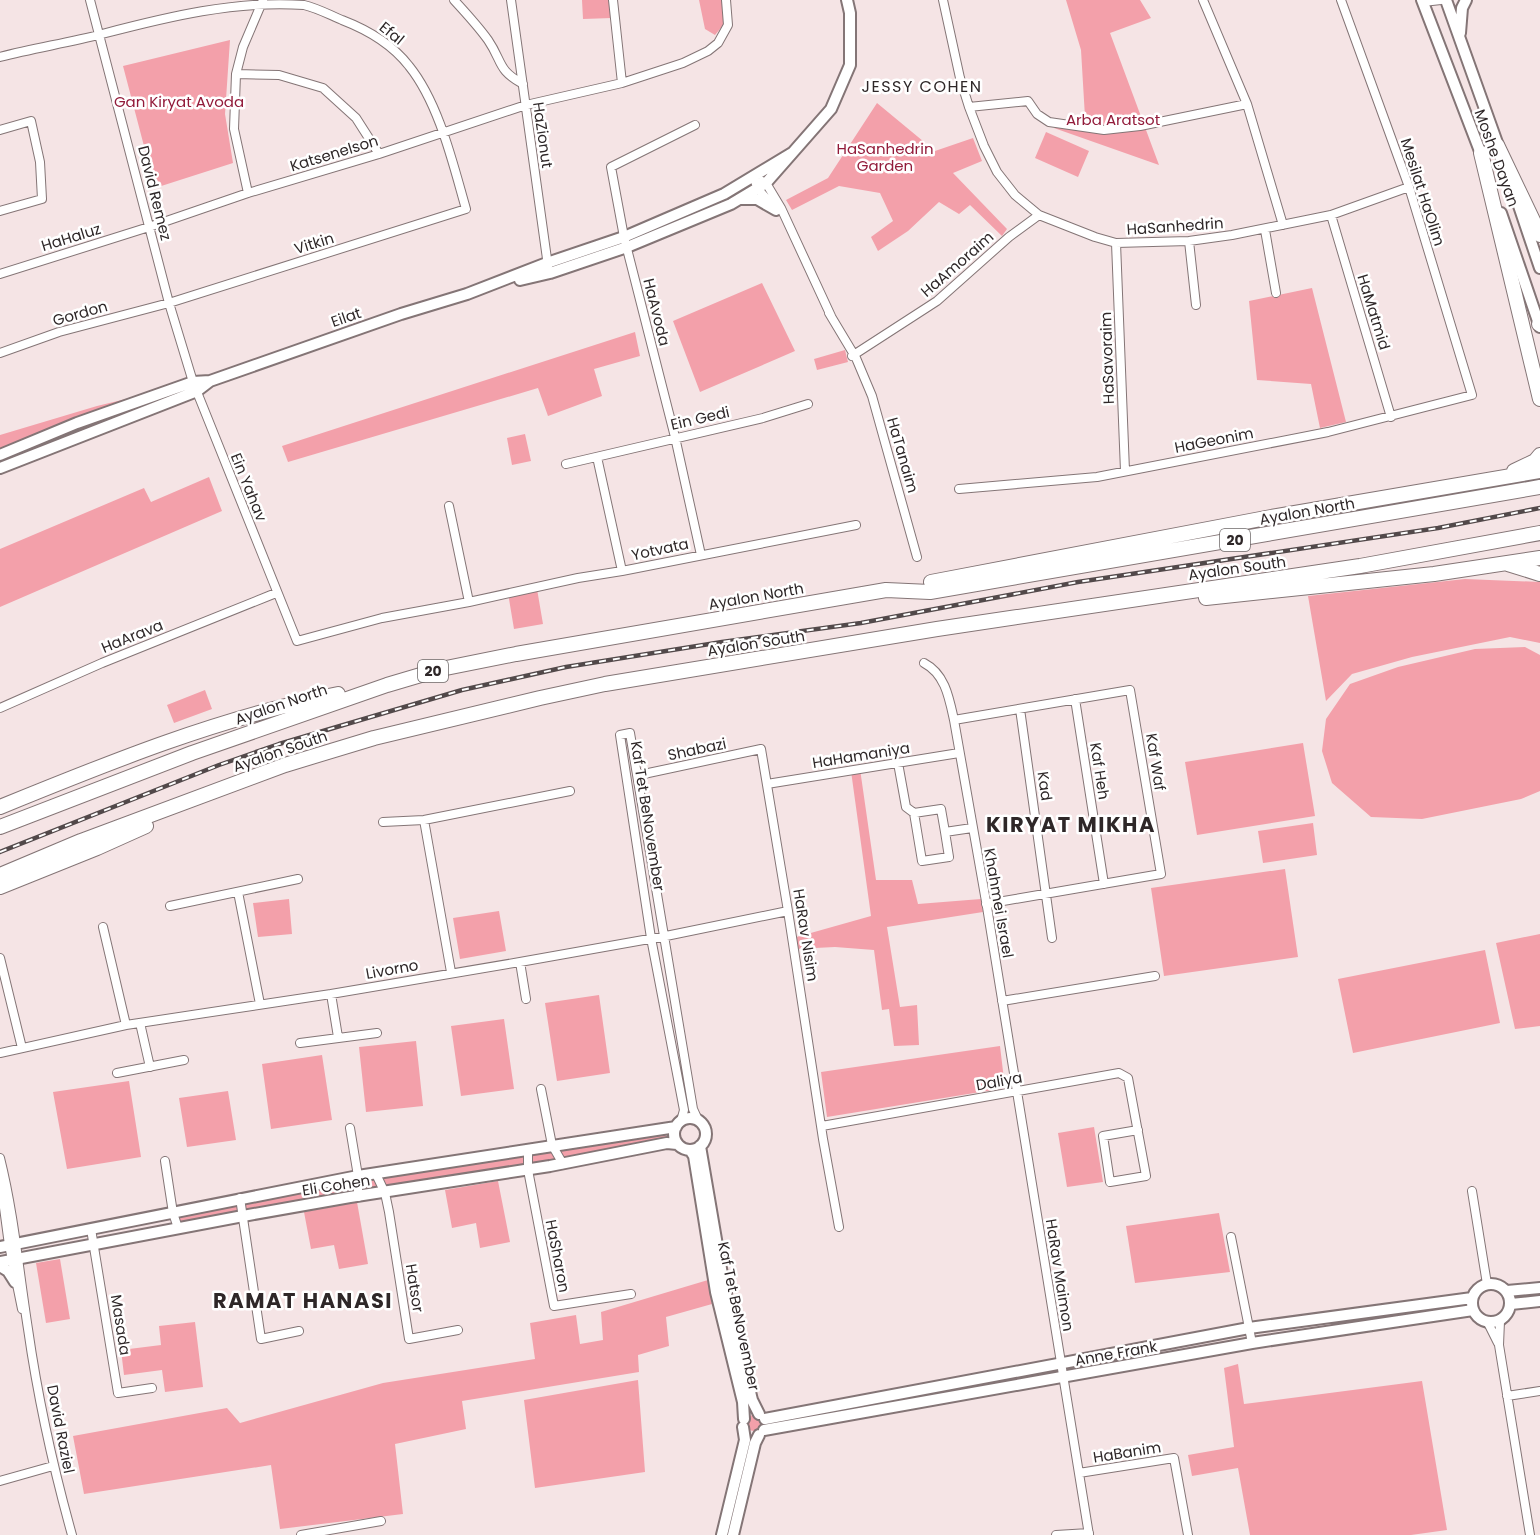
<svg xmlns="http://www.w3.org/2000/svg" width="1540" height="1535" font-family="Poppins,sans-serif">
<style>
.green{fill:#f3a0aa}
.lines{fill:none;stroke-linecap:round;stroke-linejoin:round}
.street-casing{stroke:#847576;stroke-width:10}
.secondary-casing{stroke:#847576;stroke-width:14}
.highway-casing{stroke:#847576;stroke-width:16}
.street{stroke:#fff;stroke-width:8}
.secondary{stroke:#fff;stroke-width:10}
.highway{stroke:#fff;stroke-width:14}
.rail-casing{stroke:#52494a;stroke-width:4.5}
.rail{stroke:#fff;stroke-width:2;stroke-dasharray:7;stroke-linecap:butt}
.labels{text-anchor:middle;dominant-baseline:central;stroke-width:5;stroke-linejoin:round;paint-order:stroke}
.shield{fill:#fff;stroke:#6d6868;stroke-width:1.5}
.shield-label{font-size:14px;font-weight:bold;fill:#2e2728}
.street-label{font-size:15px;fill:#2e2728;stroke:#fff}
.park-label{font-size:15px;fill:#921b3a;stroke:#fff}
.neighbourhood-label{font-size:16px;letter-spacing:1.5px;fill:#2e2728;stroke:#fff}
.district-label{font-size:21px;font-weight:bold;letter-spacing:1.5px;fill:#2e2728;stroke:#fff}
</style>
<rect width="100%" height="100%" fill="#f5e4e5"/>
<path class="green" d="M582,0H610L612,18L583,19Z
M699,0H722L725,23L715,35L705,29Z
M1066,0H1140L1151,18L1110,33L1159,165L1054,128L1085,117L1081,50Z
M230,40L225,114L233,163L155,188L123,66Z
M877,103L935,151L973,138L982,161L953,173L1007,229L1002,236L970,205L959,214L939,202L908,231L878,251L871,237L893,221L880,193L839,186L792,210L786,200L828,178Z
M1046,132L1089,151L1078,177L1035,158Z
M762,283L795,351L700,392L673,321Z
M1312,288L1346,422L1320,428L1311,384L1257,380L1249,301Z
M635,332L640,356L594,369L602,396L548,416L538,388L288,462L282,446Z
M845,350L848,362L817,370L814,359Z
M126,399L128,404L0,455V435L97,406Z
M525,434L531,461L512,465L507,438Z
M209,477L222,511L0,607V549L144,488L151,502Z
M1465,579L1540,582V643L1510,637L1412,657L1352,674L1326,701L1308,596Z
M537,589L543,624L514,629L508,593Z
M1525,647L1540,655V791L1521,799L1422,819L1371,817L1332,783L1322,751L1326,719L1350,684L1398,667L1475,649Z
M205,690L212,709L174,723L167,705Z
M1303,743L1315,816L1197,835L1185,762Z
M860,769L876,880H912L918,904L981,899L983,912L887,927L900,1007L917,1005L919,1045L894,1046L889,1009L882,1010L874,950L835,947L795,949L793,938L871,916L851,771Z
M1313,823L1317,855L1263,863L1258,831Z
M1285,869L1298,957L1164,976L1151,888Z
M289,899L292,934L258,937L253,903Z
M499,911L506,951L460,959L453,918Z
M1540,934V1026L1515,1029L1496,943Z
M1485,950L1500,1023L1353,1053L1338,979Z
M599,995L610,1073L557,1081L545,1003Z
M504,1019L514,1089L461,1096L451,1026Z
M416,1041L423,1106L366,1112L359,1047Z
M1000,1046L1005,1088L827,1117L821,1072Z
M322,1055L332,1120L271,1129L262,1064Z
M129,1081L141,1157L67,1169L53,1092Z
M228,1091L236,1140L187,1147L179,1098Z
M1094,1127L1103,1182L1067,1187L1058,1133Z
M665,1129L667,1143L178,1228L173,1213L240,1198Z
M498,1181L510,1242L480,1248L476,1223L452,1228L445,1190Z
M357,1202L368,1264L339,1269L334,1245L311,1249L304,1212Z
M1219,1213L1230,1272L1135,1283L1126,1226Z
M60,1259L70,1319L46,1323L36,1263Z
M708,1280L712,1304L666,1317L669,1346L638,1355L639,1372L462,1401L466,1429L395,1444L403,1514L280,1529L271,1465L84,1494L73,1436L227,1408L240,1423L383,1383L535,1359L530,1323L576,1315L580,1344L603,1340L601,1312Z
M195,1322L203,1387L165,1392L162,1370L124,1375L121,1350L161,1345L159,1326Z
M1238,1364L1244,1404L1422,1381L1447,1530L1411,1535H1250L1238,1468L1192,1476L1188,1455L1234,1447L1224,1368Z
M638,1380L645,1472L535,1488L524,1400Z
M746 1423a8 8 0 1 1 16 0a8 8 0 1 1-16 0Z"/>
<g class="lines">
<defs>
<path id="street" d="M90,0L169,303L193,382L297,641L382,618L469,602L578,578L622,571L856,525
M454,0C466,13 478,26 488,40C503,62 497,70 523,84
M511,0L548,266
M613,0L622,83
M943,0L960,78L969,107L984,146L997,172L1015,195L1039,215L1095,237L1116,243L1189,241L1232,235L1331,215L1409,187
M1203,0L1247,104L1283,225
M1423,2L1441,0
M0,57C34,48 68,43 102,34C167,17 236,0 304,5C317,8 330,15 342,20C368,30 392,44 409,66C439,103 453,164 466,209L169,303L59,332L0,353
M236,74L279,75L323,88L356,118L379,154
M969,107L1028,101L1037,114L1049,122L1104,130L1140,126L1247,104
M695,125L611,167L624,237L675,437L701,555
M0,130L31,121L40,162L42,199L0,211
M753,176L758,189L772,205
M762,181L766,183L781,208L831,316
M248,193L234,129L236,74L243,47L263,0
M1331,215L1391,417
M1265,230L1276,293
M1189,241L1196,305
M1116,243L1125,471
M0,274L149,227L248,193L379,154L526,105L622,83L683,63L708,51L718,43L728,25L726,0
M829,313L856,358L872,396L917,557
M852,356L937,301L1009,237L1039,215
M597,457L622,571
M566,464L763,418L808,404
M959,489L1097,477L1328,432L1472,395L1409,187L1341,0
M449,506L469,602
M924,663C945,674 949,697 954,720L987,907L1089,1535
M1075,699L1104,884
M0,708L102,663L276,593
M1020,709L1052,938
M954,720L1130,690L1161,874L986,904
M898,763L906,807L914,813L922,861L949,857L945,832L972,828
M639,775L761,749L788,911L823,1139L839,1227
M767,784L959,753
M914,813L941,809L945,832
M424,820L451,972
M383,822L424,820L570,791
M238,892L260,1004
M170,906L298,879
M103,927L126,1025
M0,958L22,1048
M520,962L526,999
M331,994L338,1037
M1002,1001L1155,976
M140,1023L150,1067
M300,1043L377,1033
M0,1053L126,1025L331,994L520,962L666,936L788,911
M117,1073L184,1060
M541,1089L552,1145L563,1164
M681,1121L684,1110L651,938L620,735L630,733L693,1109L698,1120
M822,1126L1119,1073L1128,1078L1146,1176L1110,1182L1103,1136L1138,1130
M350,1128L358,1176V1197
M528,1150V1170L554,1306L631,1294
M0,1158C14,1214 19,1272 28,1329C38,1399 53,1467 72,1535
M165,1161L173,1213L178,1228
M376,1174L385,1193L389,1212L409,1339L458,1330
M0,1178L9,1245L22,1309
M1472,1191L1487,1284
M240,1198L261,1339L299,1331
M91,1229L118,1393L152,1388
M1231,1237L1252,1343
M1500,1321L1499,1345L1530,1535
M1488,1323L1498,1343
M1507,1396L1540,1391
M1079,1473L1174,1458L1188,1535
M0,1481L53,1466
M301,1535L381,1521
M1056,1535L1089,1533"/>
<path id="secondary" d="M1422,0L1483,159
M1446,0L1500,151
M1460,33L1462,8L1466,0
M1515,194L1540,268
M741,199H757L776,210
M1501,213L1540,327
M520,280L550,273L627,247L731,204L766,183L831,109L850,65V13L847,0
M0,455L77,423L193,382L210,381L401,314L467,294L547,263L624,237L724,194L792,153
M0,468L197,391L210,381
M674 1134a16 16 0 1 1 32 0a16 16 0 1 1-32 0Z
M700,1146L724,1286L752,1400L759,1414
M690,1150L694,1156L716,1292L743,1402L744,1419
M0,1247L358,1176L676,1127
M0,1262L243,1216L350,1197L550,1166L667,1143L677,1144
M0,1266L8,1271L15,1282
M1472 1303a19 19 0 1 1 38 0a19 19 0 1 1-38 0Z
M1507,1291L1540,1288
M1511,1304L1540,1301
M765,1419L1249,1328L1472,1298
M764,1430L1252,1343L1473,1310
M722,1535L745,1440L743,1427
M733,1535L755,1443L759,1435"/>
<path id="highway" d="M1497,145L1540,235
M1481,153L1540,399
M1539,324L1540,323
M1514,471L1535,461L1540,455
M1508,564L1540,574
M931,582L1271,517L1540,471
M1206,598L1434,574L1540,558
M0,807C110,762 221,717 338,694
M0,827L192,753L387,685L441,669L516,654L886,590L930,592L1540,487
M0,875L81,841L285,765L374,738L540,698L605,684L937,629L1360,566L1540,533
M0,887L97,848L146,826"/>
</defs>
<use href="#street" class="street-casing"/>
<use href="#secondary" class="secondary-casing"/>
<use href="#highway" class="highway-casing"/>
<use href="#street" class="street"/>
<use href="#secondary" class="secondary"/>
<use href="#highway" class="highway"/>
<defs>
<path id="rail" d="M0,852L219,765L279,744L462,690L566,667L722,642L861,623L1078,582L1438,528L1540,508"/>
</defs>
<use href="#rail" class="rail-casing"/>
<use href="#rail" class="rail"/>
</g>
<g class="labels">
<g class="shield">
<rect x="1220" y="529" width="30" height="22" rx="4.5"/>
<rect x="418" y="660" width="30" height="22" rx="4.5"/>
</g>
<g class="shield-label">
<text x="1235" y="540">20</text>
<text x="433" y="671">20</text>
</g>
<g class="street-label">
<text transform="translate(392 33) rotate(39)">Efal</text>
<text transform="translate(543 135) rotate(82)">HaZionut</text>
<text transform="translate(334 153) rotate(-17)">Katsenelson</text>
<text transform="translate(1497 158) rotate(70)">Moshe Dayan</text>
<text transform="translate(1423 192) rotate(72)">Mesilat HaOlim</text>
<text transform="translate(155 193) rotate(76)">David Remez</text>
<text transform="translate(1175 226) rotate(-4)">HaSanhedrin</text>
<text transform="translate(71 237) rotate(-17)">HaHaluz</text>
<text transform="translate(314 243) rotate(-17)">Vitkin</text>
<text transform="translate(957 264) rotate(-41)">HaAmoraim</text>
<text transform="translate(657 312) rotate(76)">HaAvoda</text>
<text transform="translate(1374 312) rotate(73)">HaMatmid</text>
<text transform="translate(80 313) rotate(-16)">Gordon</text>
<text transform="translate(346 317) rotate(-19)">Eilat</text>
<text transform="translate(1107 358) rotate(-92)">HaSavoraim</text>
<text transform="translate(700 418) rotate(-13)">Ein Gedi</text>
<text transform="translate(1214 440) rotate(-11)">HaGeonim</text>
<text transform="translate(903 455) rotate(74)">HaTanaim</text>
<text transform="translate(249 487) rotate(68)">Ein Yahav</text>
<text transform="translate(1307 511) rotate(-10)">Ayalon North</text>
<text transform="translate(660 549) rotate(-12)">Yotvata</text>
<text transform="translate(1237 568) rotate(-8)">Ayalon South</text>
<text transform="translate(756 596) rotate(-10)">Ayalon North</text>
<text transform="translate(132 636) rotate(-22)">HaArava</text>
<text transform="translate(756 643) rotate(-9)">Ayalon South</text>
<text transform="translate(281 704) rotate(-19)">Ayalon North</text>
<text transform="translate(697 749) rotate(-12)">Shabazi</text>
<text transform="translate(280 751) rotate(-19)">Ayalon South</text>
<text transform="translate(861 755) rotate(-9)">HaHamaniya</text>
<text transform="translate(1156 762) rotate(81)">Kaf Waf</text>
<text transform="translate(1100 771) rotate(81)">Kaf Heh</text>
<text transform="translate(1045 786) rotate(82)">Kad</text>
<text transform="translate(648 816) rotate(81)">Kaf Tet BeNovember</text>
<text transform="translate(999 903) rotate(80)">Khahmei Israel</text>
<text transform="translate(806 935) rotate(81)">HaRav Nisim</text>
<text transform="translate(392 969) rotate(-10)">Livorno</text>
<text transform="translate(999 1081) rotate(-10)">Daliya</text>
<text transform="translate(336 1185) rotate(-9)">Eli Cohen</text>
<text transform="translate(558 1256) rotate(79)">HaSharon</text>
<text transform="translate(1060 1275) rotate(81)">HaRav Maimon</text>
<text transform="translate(415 1288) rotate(81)">Hatsor</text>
<text transform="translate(739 1316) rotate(78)">Kaf Tet BeNovember</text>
<text transform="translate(121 1325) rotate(81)">Masada</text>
<text transform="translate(1116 1353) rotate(-10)">Anne Frank</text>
<text transform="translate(61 1429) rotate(79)">David Raziel</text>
<text transform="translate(1127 1452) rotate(-9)">HaBanim</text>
</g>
<g class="park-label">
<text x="179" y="101">Gan Kiryat Avoda</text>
<text x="1113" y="119">Arba Aratsot</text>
<text x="885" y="148">HaSanhedrin<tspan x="885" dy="17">Garden</tspan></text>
</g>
<g class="neighbourhood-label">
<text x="922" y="86">JESSY COHEN</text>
</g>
<g class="district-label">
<text x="1071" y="824">KIRYAT MIKHA</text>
<text x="303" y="1300">RAMAT HANASI</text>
</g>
</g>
</svg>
